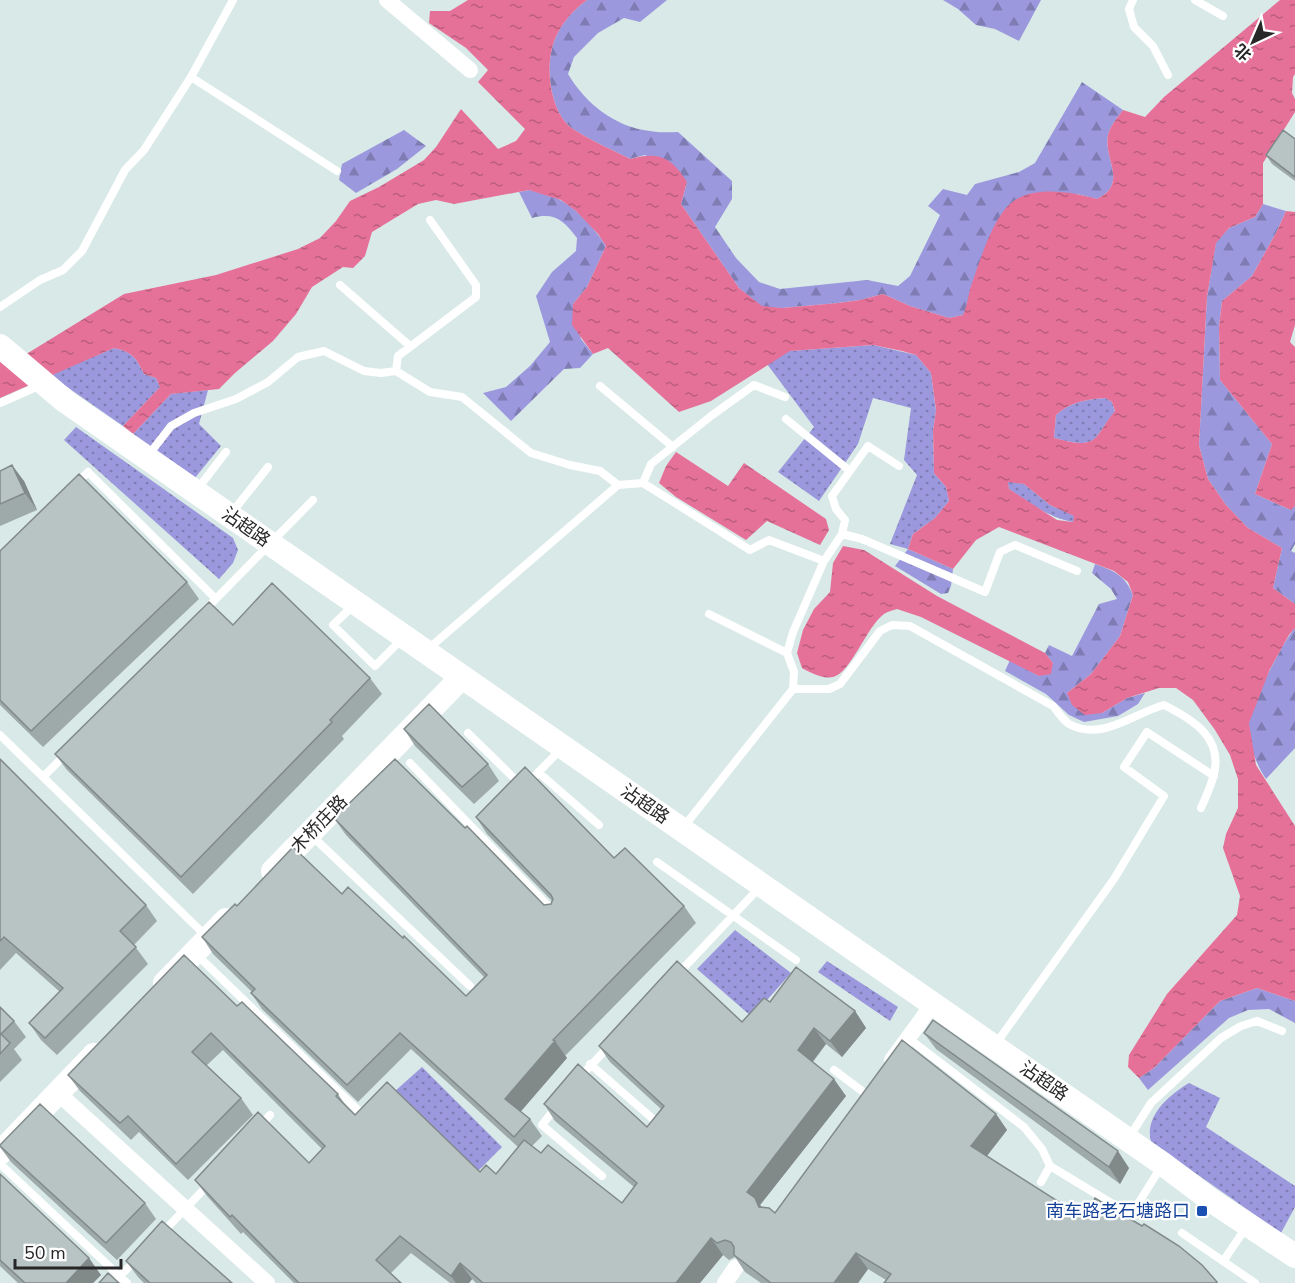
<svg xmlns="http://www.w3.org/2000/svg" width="1295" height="1283" font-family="'Nunito Sans','Noto Sans SC',sans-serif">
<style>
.grass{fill:url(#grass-dots)}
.forest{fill:url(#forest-firs)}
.water{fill:url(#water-ripples);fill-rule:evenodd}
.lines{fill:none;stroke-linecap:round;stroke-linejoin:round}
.lane{stroke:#fff;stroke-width:8}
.street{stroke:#fff;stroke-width:16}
.secondary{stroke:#fff;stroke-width:24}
.wall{fill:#9ea9a9}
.shaded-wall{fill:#818989}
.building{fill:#b8c4c4;stroke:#818989;stroke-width:1.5}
.transit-dot{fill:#1a4fb4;stroke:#fff;stroke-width:2}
.labels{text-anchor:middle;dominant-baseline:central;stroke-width:4.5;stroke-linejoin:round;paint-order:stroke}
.street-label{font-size:18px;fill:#272727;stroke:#fff}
.transit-label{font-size:18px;fill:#164399;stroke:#fff;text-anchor:end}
</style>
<defs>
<pattern id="grass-dots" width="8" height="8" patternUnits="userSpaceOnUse" patternTransform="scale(1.5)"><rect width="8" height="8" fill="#9b98dd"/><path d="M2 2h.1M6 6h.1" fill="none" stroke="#7e7cb3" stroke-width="1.8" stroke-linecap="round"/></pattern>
<pattern id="forest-firs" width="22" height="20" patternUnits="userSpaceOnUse" patternTransform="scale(1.5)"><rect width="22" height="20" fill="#9b98dd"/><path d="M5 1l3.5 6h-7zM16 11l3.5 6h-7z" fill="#7e7cb3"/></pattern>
<pattern id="water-ripples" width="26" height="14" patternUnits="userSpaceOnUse" patternTransform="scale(1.5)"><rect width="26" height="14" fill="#e57199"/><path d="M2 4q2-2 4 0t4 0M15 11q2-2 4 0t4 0" fill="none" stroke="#ba5d7d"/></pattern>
</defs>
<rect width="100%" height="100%" fill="#d9e9e8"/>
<path class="grass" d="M873,345L916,355L931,373L936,411L933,431L934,473L946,487L949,501L935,518L913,534L908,549L890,544L917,475L904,460L911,408L873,398L858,444L819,501L778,472L814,427L767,364L789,351Z
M114,348C132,352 136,357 144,374L156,378L160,387L123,426L50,375Z
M208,390L199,424L221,446L194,479L133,434L171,394Z
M1106,398L1112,402L1115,412C1108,419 1104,427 1098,435C1089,449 1067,441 1054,438L1056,415C1070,402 1087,399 1106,398Z
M76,427L233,538L238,550L233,563L219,579L64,440Z
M1007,481L1024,484L1050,505L1075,516L1073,522C1049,518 1029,502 1009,489Z
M735,930L791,973L752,1017L697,969Z
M827,961L898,1007L890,1021L818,972Z
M422,1067L502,1147L476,1173L394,1092Z
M1189,1083L1220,1098L1206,1127L1295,1186V1207L1281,1233L1151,1142C1144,1116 1169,1095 1189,1083Z"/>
<path class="forest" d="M587,0H667L640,22L624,18L598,33L574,57L568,74C586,104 615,127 650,131C659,133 669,132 678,132L732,181V199L715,227L736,258L759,282L780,289L867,280L898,286L910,276L940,215L928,206L943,189L967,195L975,184L1019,172L1035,163L1082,82L1123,110C1118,117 1110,126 1108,135C1103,159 1129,183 1097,199L1077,194L971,286L969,303L963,315L949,318L910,306L883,294L860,300L838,303L782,308L762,307L739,288L681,204L687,182L645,155L630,159C617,152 574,133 566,123C549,103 545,63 555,39C561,24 574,9 587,0Z
M943,0H1041L1019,41L995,29L976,25L958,9Z
M404,130L426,146L397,169L356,193L339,180L342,164Z
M529,190C540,193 552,195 562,201C579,211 595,229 606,246L587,287L573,304L581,339L593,354L580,368L564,369L511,421L483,393L506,387L530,366L550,342L536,296L552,272L576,251L577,238C563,220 555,212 532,218L519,192Z
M1263,204L1286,211L1277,231L1252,276L1222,301L1219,327L1220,380L1272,444L1255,494L1291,510L1295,506V544L1291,551L1295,553V604L1273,588L1282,548L1248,528L1226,505L1208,479L1199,445L1207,297L1216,242L1229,228L1255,217Z
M908,549L953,569L951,586L948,593L941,594L895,566Z
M1095,564C1114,571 1125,575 1133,595L1120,636L1091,674L1067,693L1102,713L1127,698L1145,693L1138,704L1118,716L1084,722L1069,715L1046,694L1005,671L1010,660L1039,676L1053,663L1045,653L1049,645L1072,656L1099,604L1117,599L1111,589L1092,573Z
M1295,628V748L1266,779C1255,763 1250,745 1249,726C1248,710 1283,641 1295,628Z
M1257,988L1295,1001V1023L1269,1009L1248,1010L1229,1018L1148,1090L1139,1078L1154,1068L1220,1001Z"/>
<path class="water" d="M468,0H587C574,9 561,24 555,39C545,63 549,103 566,123C574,133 617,152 630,159C658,151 672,157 687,182L681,204L739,288L762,306L782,308L838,303L860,300L883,294L910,306L949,318L963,315C968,304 968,294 972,283C980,261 992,219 1011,203C1033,185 1072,192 1097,199C1129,183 1103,159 1108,135C1110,126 1118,117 1123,110L1145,117L1164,97L1280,0H1295V74L1293,77L1292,93L1295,99V112L1263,163V204L1255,217L1229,228L1216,243L1207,297L1199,445L1208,479L1226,505L1248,528L1282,548L1273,588L1295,604V628L1289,635L1270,669L1249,723L1256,765L1295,826V1001L1257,988L1220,1001L1154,1068L1139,1078L1128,1067L1129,1055L1167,994L1237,915L1240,896L1223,848L1226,834L1238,808V779L1230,755L1215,730L1193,700L1176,688H1159L1127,698L1102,713L1085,715L1072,705L1067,693L1091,674L1120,636L1133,595L1128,582L1114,571L999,527L976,540L953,569L908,549L913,534L935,518L949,501L946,487L934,473L933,431L936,410L931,373L916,355L902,351L873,345L790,351L711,401L679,412L608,348L593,354L572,325L573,304L587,287L606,246L598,234L576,211L561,200L529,190L454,204L436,200L418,204L372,232L365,256L353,268L343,267L312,287L296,314L273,341L235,373L219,389L171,394L133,434L123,426L160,387L156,378L144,374C136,357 132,352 114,348L0,398V359L28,353L124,294L216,275L298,249L320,238L336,221L350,201L379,187L424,160L436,147L461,109L498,149L516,141L525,129L478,82L488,70L466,48L429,23L430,11H450ZM1106,398L1112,402L1115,411C1108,419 1104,427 1098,435C1088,449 1068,441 1054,438L1056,415C1070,402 1087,399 1106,398ZM1008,482L1024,484L1050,505L1074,516L1073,522L1057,520L1009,489Z
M1286,211L1295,212V325L1290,342L1295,347V506L1291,510L1255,494L1272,444L1220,380L1219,327L1222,301L1252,276L1277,231Z
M676,452L728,486L744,463L826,519L829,530L820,545L767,521L746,540L676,497L659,483L666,466Z
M843,546L864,550L937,596L1045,653L1053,663L1051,674L1039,676L921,617L897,609C893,610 887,612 884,614C867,626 851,673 833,677C822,679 811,673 802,668L797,653L803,630L814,609L830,592L833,563Z"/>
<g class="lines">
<path class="lane" d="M1133,0L1129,9L1134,27L1153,46L1168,75
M1195,0L1223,16
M191,77L337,171
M340,285L410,346
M0,307L40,280L63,270L82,251L125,170L144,150L191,77L233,0
M396,371L398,356L476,297V285L430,220
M600,386L673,447
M0,403L41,385
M786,419L850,471
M147,457L171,426L194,413L236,399L268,382L298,357L324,351L364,371L381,373L396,371L430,392L462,397L531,453L570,465L600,471L618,485L643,483L750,550L769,540L824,561
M643,483L651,464L711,416L754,385L785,397
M76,484L88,472L216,599
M196,491L226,452
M230,515L268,467
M842,534L845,520L836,509L832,496L868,446L899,466
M355,604L333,625L375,666L402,639
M204,611L313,500
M709,614L787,653
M428,649L618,485
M793,689H829L840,684L880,631L892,625L910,626L1053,706C1058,712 1063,720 1069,724C1102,742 1134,713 1164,705C1194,720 1225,739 1213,778C1210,788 1205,799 1201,808
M468,733L521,785
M0,735L208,938
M410,763L553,911
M538,772L599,825
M43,777L66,754
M527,784L562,748
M682,829L793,689L794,672L787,653L793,632L824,561L842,534L862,539L985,592L1000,552L1015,545L1077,571
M312,836L470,986
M657,862L796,960
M197,955L365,1117
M676,976L760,887
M908,1038L1024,1127L1042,1149L1050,1166L1041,1182
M995,1045L1114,879L1164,796L1124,767L1147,732L1214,776
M590,1064L661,1126
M834,1070L866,1094
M579,1078L611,1044
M556,1107L542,1125L602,1176
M259,1127L270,1115
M1128,1139L1151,1103L1221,1038L1241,1026L1257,1021L1282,1031
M0,1164L127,1283
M1050,1166L1131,1215L1161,1167
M162,1233L209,1184
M1182,1233L1255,1283
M1224,1260L1247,1226
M113,1283L136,1260"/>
<path class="street" d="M387,0L470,70
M892,1060L933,1004
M58,1093L267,1283
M725,1283L736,1267"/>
<path class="secondary" d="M0,346L65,401L1163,1164L1212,1201L1295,1256
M273,871L462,677
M165,983L226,920
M0,1153L94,1055"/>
</g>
<path class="wall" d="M1295,139V181L1272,164L1266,155Z
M0,471L24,481L37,510L0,526Z
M0,551L187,582L199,599L43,747L0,705Z
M233,625L370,678L382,694L342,736L344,739L193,894L67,770L55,754Z
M404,729L488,764L499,781L474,804L415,746Z
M0,759L146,905L157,921L134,945L148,964L57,1055L41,1040L29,1023L60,992L16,953L0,970Z
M476,817L614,858L684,906L696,923L565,1056L567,1058L520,1111L530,1119L542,1136L532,1146L541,1153L622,1203L634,1187L555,1121L544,1104L647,1127L661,1109L610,1062L599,1046L742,1022L770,1002L855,1011L866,1028L842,1057L826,1044L813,1062L846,1096L760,1205L762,1207L775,1213L996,1114L1007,1130L987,1156L1084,1218L1202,1265L1218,1283H884L886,1280L868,1269L858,1283H761L745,1272L735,1257L729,1260L723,1255L700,1283H476L472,1279L469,1283H450L411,1253L391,1273L401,1283H294L243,1232L241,1234L207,1196L195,1180L309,1163L322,1149L223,1050L206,1066L241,1098L253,1115L188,1180L139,1132L131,1140L80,1091L68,1075L237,1006L338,1094L346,1106L355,1115L480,1172L496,1174L518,1147L411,1049L358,1102L262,1009L251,993L252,992L213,954L202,937L237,906L342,894L466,996L484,977L346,835L334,818L544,905L551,904L552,901L487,834Z
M0,1007L14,1021L26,1037L14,1049L22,1060L0,1082Z
M924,1033L1129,1168L1120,1184L936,1049Z
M0,1147L145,1203L156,1219L117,1260L11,1162Z
M0,1174L101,1275L93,1283H18L0,1266Z
M126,1261L232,1283H144L138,1277Z"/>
<path class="shaded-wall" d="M12,465L24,481L37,510L25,493Z
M855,1011L866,1028L842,1057L830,1041Z
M814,1028L826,1044L809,1066L798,1050Z
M555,1041L567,1058L517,1116L505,1099Z
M834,1079L846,1096L760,1205L767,1214L770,1223L747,1192Z
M996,1114L1007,1130L982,1162L971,1146Z
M1118,1151L1129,1168L1120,1184L1109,1167Z
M711,1238L723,1255L700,1283H676Z
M856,1253L868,1269L858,1283H834Z
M89,1258L101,1275L93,1283H66Z
M460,1263L472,1279L469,1283H456L451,1276Z"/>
<path class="building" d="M1283,130L1295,139V177L1266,155Z
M12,465L25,493L0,504V471Z
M79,474L187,582L31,731L0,700V551Z
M272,583L370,678L330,720L332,722L181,877L55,754L209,602L233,625Z
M429,704L488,764L462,787L404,729Z
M0,759L146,905L120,931L136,947L45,1038L29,1023L63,988L4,937L0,941Z
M395,759L465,828L467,826L544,905L551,904L553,899L551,895L476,817L525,767L614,858L625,848L684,906L553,1040L555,1041L505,1099L530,1119L514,1137L400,1033L347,1085L251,993L255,989L202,937L235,904L237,906L293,847L342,894L348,887L403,938L404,936L466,996L487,975L334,818Z
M184,955L237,1006L242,1002L338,1094L336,1096L355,1115L387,1082L480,1172L486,1165L496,1174L524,1140L541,1153L548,1145L622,1203L637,1183L544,1104L578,1064L647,1127L664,1106L599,1046L677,961L742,1022L764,998L770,1002L796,967L855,1011L830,1041L814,1028L798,1050L834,1079L747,1192L755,1198L759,1207L769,1208L775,1213L902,1040L996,1114L971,1146L1084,1218L1095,1198L1142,1226L1144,1224L1179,1246L1202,1265L1217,1282V1283H884L891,1274L856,1253L834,1283H771L734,1255V1247L731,1242L725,1240L717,1243L711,1238L676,1283H482V1282L460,1263L451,1276L400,1236L376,1260L401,1283H299L232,1215L230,1217L195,1180L258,1112L309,1163L325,1146L211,1033L192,1052L241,1098L176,1164L128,1116L120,1123L68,1075Z
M0,1007L14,1021L1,1034L10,1043L0,1054Z
M933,1020L1118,1151L1109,1167L924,1033Z
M40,1104L145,1203L106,1243L0,1146V1145Z
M0,1174L89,1258L66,1283H25L0,1260Z
M162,1221L232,1283H150L126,1261Z
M108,1273L119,1283H99Z"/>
<rect class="transit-dot" x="1196" y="1205" width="12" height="12" rx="3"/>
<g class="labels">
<g class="street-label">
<text transform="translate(246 527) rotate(35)">沾超路</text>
<text transform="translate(645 804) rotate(35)">沾超路</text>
<text transform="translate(319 824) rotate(-46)">木桥庄路</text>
<text transform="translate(1044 1081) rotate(35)">沾超路</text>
</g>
<g class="transit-label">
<text x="1190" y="1211">南车路老石塘路口</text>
</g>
</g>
<g transform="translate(1253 42) rotate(224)" stroke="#ffffff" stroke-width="4.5" paint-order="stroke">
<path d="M0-4.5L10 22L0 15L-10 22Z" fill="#272727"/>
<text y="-9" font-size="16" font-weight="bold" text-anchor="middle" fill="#272727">北</text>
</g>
<path d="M15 1259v9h106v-9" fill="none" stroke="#272727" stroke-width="3"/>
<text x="24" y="1259" font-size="18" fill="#272727" stroke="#ffffff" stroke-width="4.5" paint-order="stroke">50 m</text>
</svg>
